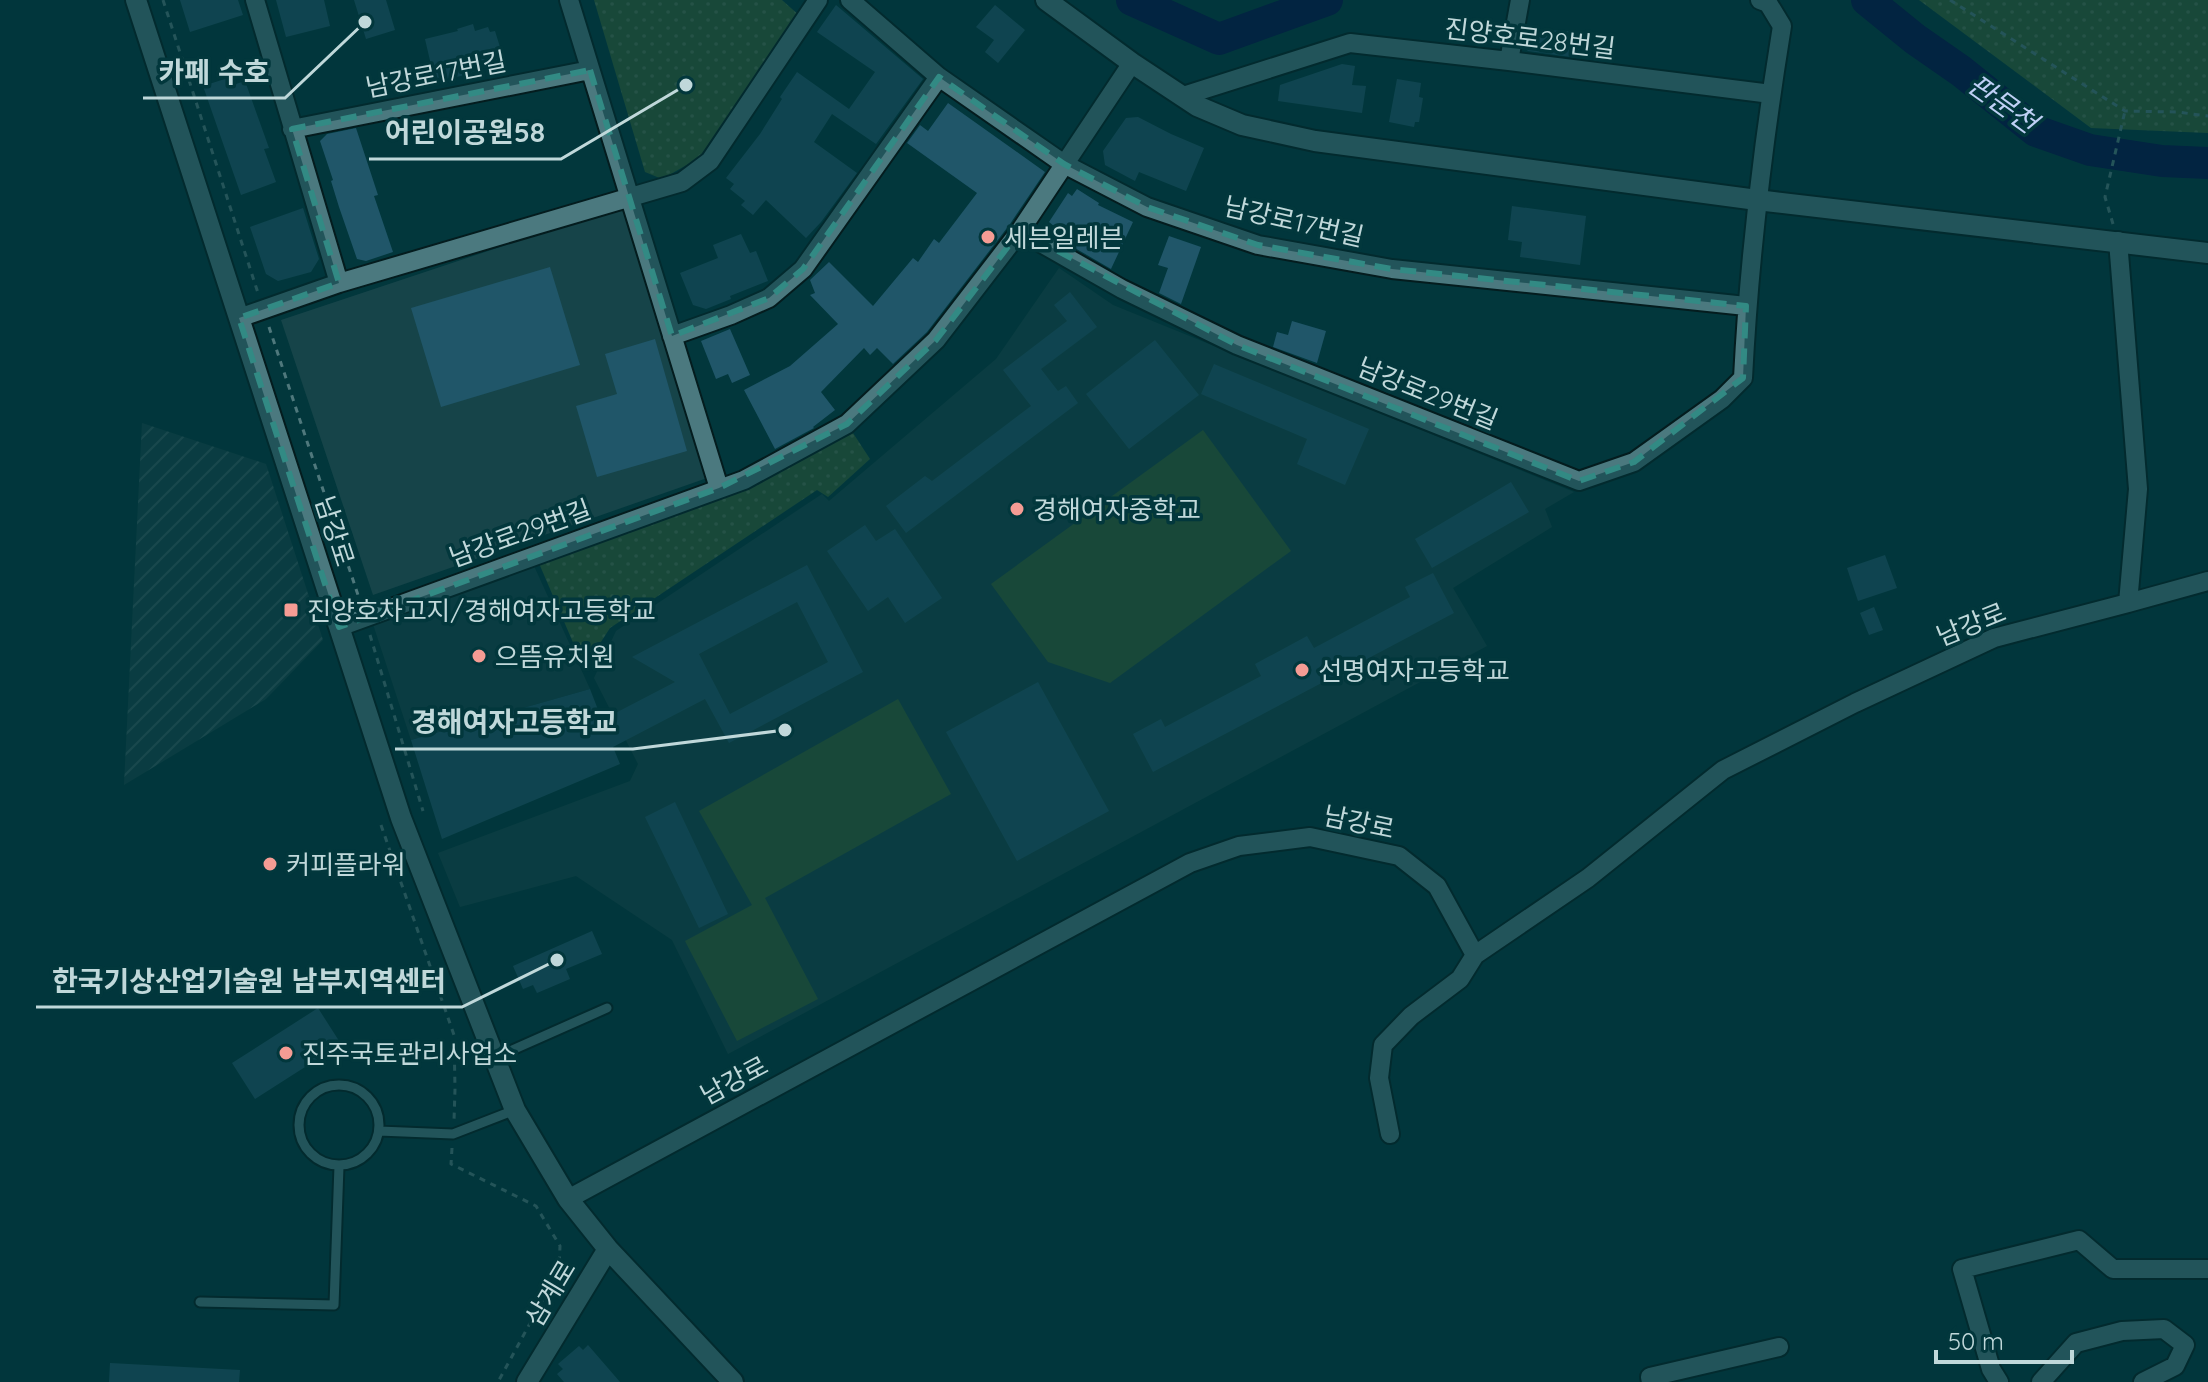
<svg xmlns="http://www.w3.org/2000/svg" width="2208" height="1382" font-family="Quicksand,'Noto Sans KR',sans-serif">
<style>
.built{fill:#164449}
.industrial{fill:url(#industrial-furrows)}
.green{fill:url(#green-dots)}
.pitch{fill:#345e37}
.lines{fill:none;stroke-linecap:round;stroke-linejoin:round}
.river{stroke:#030e48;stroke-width:32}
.building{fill:#205669;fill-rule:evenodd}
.service-casing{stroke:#041c1e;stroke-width:13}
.minor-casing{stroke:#041c1e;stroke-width:22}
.tertiary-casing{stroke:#041c1e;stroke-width:24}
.path{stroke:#4f787c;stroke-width:3;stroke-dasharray:6 6;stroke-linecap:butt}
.service{stroke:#4b797f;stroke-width:9}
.minor{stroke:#4b797f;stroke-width:18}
.tertiary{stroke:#4b797f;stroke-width:20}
.marked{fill:none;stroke:#328a84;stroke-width:6;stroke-dasharray:16 10;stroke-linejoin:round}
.poi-dot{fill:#f59c94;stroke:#02373c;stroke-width:3}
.labels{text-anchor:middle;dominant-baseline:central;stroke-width:7;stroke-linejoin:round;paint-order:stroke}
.street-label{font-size:26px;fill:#c0d8da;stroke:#02373c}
.poi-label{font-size:26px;fill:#c0d8da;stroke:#02373c;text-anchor:start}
.water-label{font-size:28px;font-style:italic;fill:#bfd0f5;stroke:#02373c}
.leader{fill:none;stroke:#c0d8da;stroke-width:3}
.callout-dot{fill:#c0d8da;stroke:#02373c;stroke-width:3}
.callout-label{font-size:28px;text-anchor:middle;font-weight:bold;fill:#c0d8da;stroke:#02373c;stroke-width:7;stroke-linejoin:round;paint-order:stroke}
</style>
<defs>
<pattern id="industrial-furrows" width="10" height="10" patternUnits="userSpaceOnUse" patternTransform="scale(2)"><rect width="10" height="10" fill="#164449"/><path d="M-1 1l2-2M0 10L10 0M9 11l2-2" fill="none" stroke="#365e63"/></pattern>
<pattern id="green-dots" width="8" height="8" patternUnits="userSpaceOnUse" patternTransform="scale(2)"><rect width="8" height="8" fill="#345e37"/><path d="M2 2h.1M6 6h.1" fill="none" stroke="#507453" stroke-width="1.8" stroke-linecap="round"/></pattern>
</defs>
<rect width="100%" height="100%" fill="#02373c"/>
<path class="built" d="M626,205L710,477L373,595L281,320Z
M1059,268L1113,305L1574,492L1545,509L1552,527L1453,588L1487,646L728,1054L672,940L576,876L460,907L438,853L630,781L638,764L594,678L616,631L822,494L829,501L996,359Z
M534,566L590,689L411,740L373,624Z"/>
<path class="industrial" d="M142,423L266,464L323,640L266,699L124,785Z"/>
<path class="green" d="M594,0H782L801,17L706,154L662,179L645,172Z
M1919,0H2208V133L2091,128Z
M853,433L870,459L828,497L817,490L610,628L584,668L538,561L722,497Z"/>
<path class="pitch" d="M1203,430L1291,551L1110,683L1048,662L991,584Z
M898,699L951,794L765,898L818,999L737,1041L685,941L752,905L699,811Z"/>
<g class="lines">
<path class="river" d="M1132,0L1219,39L1327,0
M1867,0L1915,39L1961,71L2036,131L2090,150L2162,161L2208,163"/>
</g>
<path class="building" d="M180,0H238L243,15L190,32Z
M276,0H324L330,26L286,37Z
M354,0H386L395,30L366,39Z
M836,5L923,79L876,144L832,114L814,142L857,173L821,222L806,238L766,200L753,215L741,205L745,201L730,189L734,184L726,178L760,134L782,99L780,97L797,72L849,109L875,72L817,32Z
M995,5L1025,30L998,63L985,52L994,40L976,27Z
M473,24L475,31L488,27L490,32L495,31L504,60L465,75L435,82L425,39L458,31L457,29Z
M1527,29L1582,32L1578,58L1528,51L1524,47Z
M1342,64L1355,66L1352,85L1366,86L1362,113L1278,101L1280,85Z
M231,77L233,85L245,81L269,148L264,149L276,182L241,195L203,86Z
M1397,79L1421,83L1419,97L1423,98L1419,122H1415L1414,127L1389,122Z
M948,103L1045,172L1010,224L927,332L893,364L877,348L870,355L864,348L821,392L835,410L813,427L814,428L775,449L744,390L790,366L838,324L810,295L815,293L810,280L829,262L873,306L913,258L918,262L934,239L939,243L977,193L907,143L920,125L928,131Z
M1138,117L1171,134L1204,148L1186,191L1139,172L1135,181L1105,165L1103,151L1126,118Z
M356,128L378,195L374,196L393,252L366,261L357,259L339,207L331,181L333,180L320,141L327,134Z
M1077,189L1099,203L1098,205L1133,222L1111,269L1049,233L1054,226L1049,222L1068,193L1072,196Z
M1512,206L1586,216L1580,265L1520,257L1522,242L1508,240Z
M303,208L319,259L311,272L278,281L266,274L250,227Z
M741,234L750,253L756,251L768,281L730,296L731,299L706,309L693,305L680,273L718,258L713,245Z
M1169,236L1201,247L1181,304L1159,293L1168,268L1158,265Z
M550,267L580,365L441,407L411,308Z
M1070,292L1097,327L1041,369L1058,391L1066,386L1078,403L906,533L886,506L925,476L932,481L1031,406L1003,370L1067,321L1054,305Z
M1292,321L1326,331L1317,363L1273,347L1277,332L1288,335Z
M730,329L750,375L732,383L728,374L716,379L701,341Z
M655,339L687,451L597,477L576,406L617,394L605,354Z
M1155,340L1199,395L1129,449L1086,394Z
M1214,364L1369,429L1345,485L1297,464L1307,439L1201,394Z
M1511,482L1529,512L1432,568L1415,539Z
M865,525L876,541L895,529L942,598L905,623L888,597L868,611L827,551Z
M1885,555L1897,588L1858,601L1847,568Z
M807,565L863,672L729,743L705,699L613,747L620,764L442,839L411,740L590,689L602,720L675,682L632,657ZM797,602L828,662L730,714L699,654Z
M1433,573L1454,613L1153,772L1133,734L1161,719L1165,727L1261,676L1255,664L1307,636L1314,648L1410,597L1405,587Z
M1874,607L1883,630L1869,635L1860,613Z
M1038,682L1109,811L1017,861L946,732Z
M675,802L728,914L699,928L645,817Z
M592,931L602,954L566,969L570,979L537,993L533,985L523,989L513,966Z
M318,1008L341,1044L255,1099L232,1063Z
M588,1345L620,1382H564L557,1374L563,1369L558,1364L579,1346L583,1350Z
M110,1363L240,1370L239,1382H109Z"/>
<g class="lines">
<defs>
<path id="service" d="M494,1058L607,1008
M299 1125a40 40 0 1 1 80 0a40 40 0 1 1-80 0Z
M379,1131L453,1134L515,1110
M200,1302L334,1305L339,1166"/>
<path id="minor" d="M255,0L339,283
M569,0L719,488
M850,0L939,77L1064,164L1147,207L1258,245L1392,269L1746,306
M1509,61L1520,0
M1183,96L1350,43L1509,61L1771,94
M292,129L590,70
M1020,231L1122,289L1237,345L1579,481L1634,462L1722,399L1743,378C1749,260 1763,143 1782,26L1768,3L1760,0
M239,318L339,283L682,182L710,161L818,0
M672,336L731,315L769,298L803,269L939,77
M2128,603L2208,581
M339,627L744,480L847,424L936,340L1020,231L1132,63
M1390,1134L1379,1078L1383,1045L1411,1016L1460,979L1475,955
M568,1199L1190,863L1239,846L1310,837L1399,856L1437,886L1475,955L1588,878L1723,770L1855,703L1994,638L2128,603L2138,489L2118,241
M1651,1382L1650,1377L1779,1347
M1999,1382L1991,1369L1962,1269L2079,1240L2113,1269H2208
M2041,1382L2076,1343L2122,1331L2164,1329L2185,1345L2175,1366L2143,1382"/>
<path id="tertiary" d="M136,0L401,818L515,1110L568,1199L608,1249L527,1382
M1046,0L1132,63L1197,106L1242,125L1315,141L1757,200L2208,253
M608,1249L733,1382"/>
</defs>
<use href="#service" class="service-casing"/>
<use href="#minor" class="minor-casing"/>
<use href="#tertiary" class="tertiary-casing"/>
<path class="path" d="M163,0L258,293
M1950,0L2125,111L2177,112L2208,116
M2113,224L2105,197L2125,111
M269,327L360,601
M370,635L423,811
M381,825L454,1035L455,1089L454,1121
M452,1148L451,1164L536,1206L560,1246L559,1270L498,1382"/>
<use href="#service" class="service"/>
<use href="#minor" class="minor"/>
<use href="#tertiary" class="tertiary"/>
</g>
<path d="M0 0H2208V1382H0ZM590,70L672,336L769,298L803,269L939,77L1064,164L1147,207L1258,245L1392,269L1746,306L1743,378L1634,462L1579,481L1237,345L1020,231L936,340L847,424L719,488L339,627L239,318L339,283L292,129Z" fill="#02373c" fill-opacity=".55" fill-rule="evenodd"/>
<path class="marked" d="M590,70L672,336L769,298L803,269L939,77L1064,164L1147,207L1258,245L1392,269L1746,306L1743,378L1634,462L1579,481L1237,345L1020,231L936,340L847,424L719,488L339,627L239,318L339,283L292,129Z"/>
<g class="poi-dot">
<circle cx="988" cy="237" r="8"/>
<circle cx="1017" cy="509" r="8"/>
<rect x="283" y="602" width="16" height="16" rx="4"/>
<circle cx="479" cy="656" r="8"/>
<circle cx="1302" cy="670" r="8"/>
<circle cx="270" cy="864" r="8"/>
<circle cx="286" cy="1053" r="8"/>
</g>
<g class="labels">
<g class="street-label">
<text transform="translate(1530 38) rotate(7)">진양호로28번길</text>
<text transform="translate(436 74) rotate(-11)">남강로17번길</text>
<text transform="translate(1294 221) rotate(13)">남강로17번길</text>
<text transform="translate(1428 393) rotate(22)">남강로29번길</text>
<text transform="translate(335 531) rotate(72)">남강로</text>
<text transform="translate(520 533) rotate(-20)">남강로29번길</text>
<text transform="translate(1971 624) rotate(-22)">남강로</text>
<text transform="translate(1359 822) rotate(12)">남강로</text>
<text transform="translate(734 1080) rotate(-28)">남강로</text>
<text transform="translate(550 1293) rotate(-59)">삼계로</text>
</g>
<g class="poi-label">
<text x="1004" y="237">세븐일레븐</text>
<text x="1033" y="509">경해여자중학교</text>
<text x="307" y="610">진양호차고지/경해여자고등학교</text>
<text x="495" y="656">으뜸유치원</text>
<text x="1318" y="670">선명여자고등학교</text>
<text x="286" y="864">커피플라워</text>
<text x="302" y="1053">진주국토관리사업소</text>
</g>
<g class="water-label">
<text transform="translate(2003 103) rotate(36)">판문천</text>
</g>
</g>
<path class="leader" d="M365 22L285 98H143M686 85L561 159H369M785 730L633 749H395M557 960L462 1007H36"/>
<g class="callout-dot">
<circle cx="365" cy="22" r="8"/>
<circle cx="686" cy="85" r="8"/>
<circle cx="785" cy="730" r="8"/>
<circle cx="557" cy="960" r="8"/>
</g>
<g class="callout-label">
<text x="214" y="82">카페 수호</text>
<text x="465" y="142">어린이공원58</text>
<text x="514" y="732">경해여자고등학교</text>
<text x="249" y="991">한국기상산업기술원 남부지역센터</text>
</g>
<path d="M1936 1350v12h136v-12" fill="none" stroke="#c0d8da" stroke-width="4"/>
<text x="1948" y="1350" font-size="24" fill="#c0d8da" stroke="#02373c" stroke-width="6" paint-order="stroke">50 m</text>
</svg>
